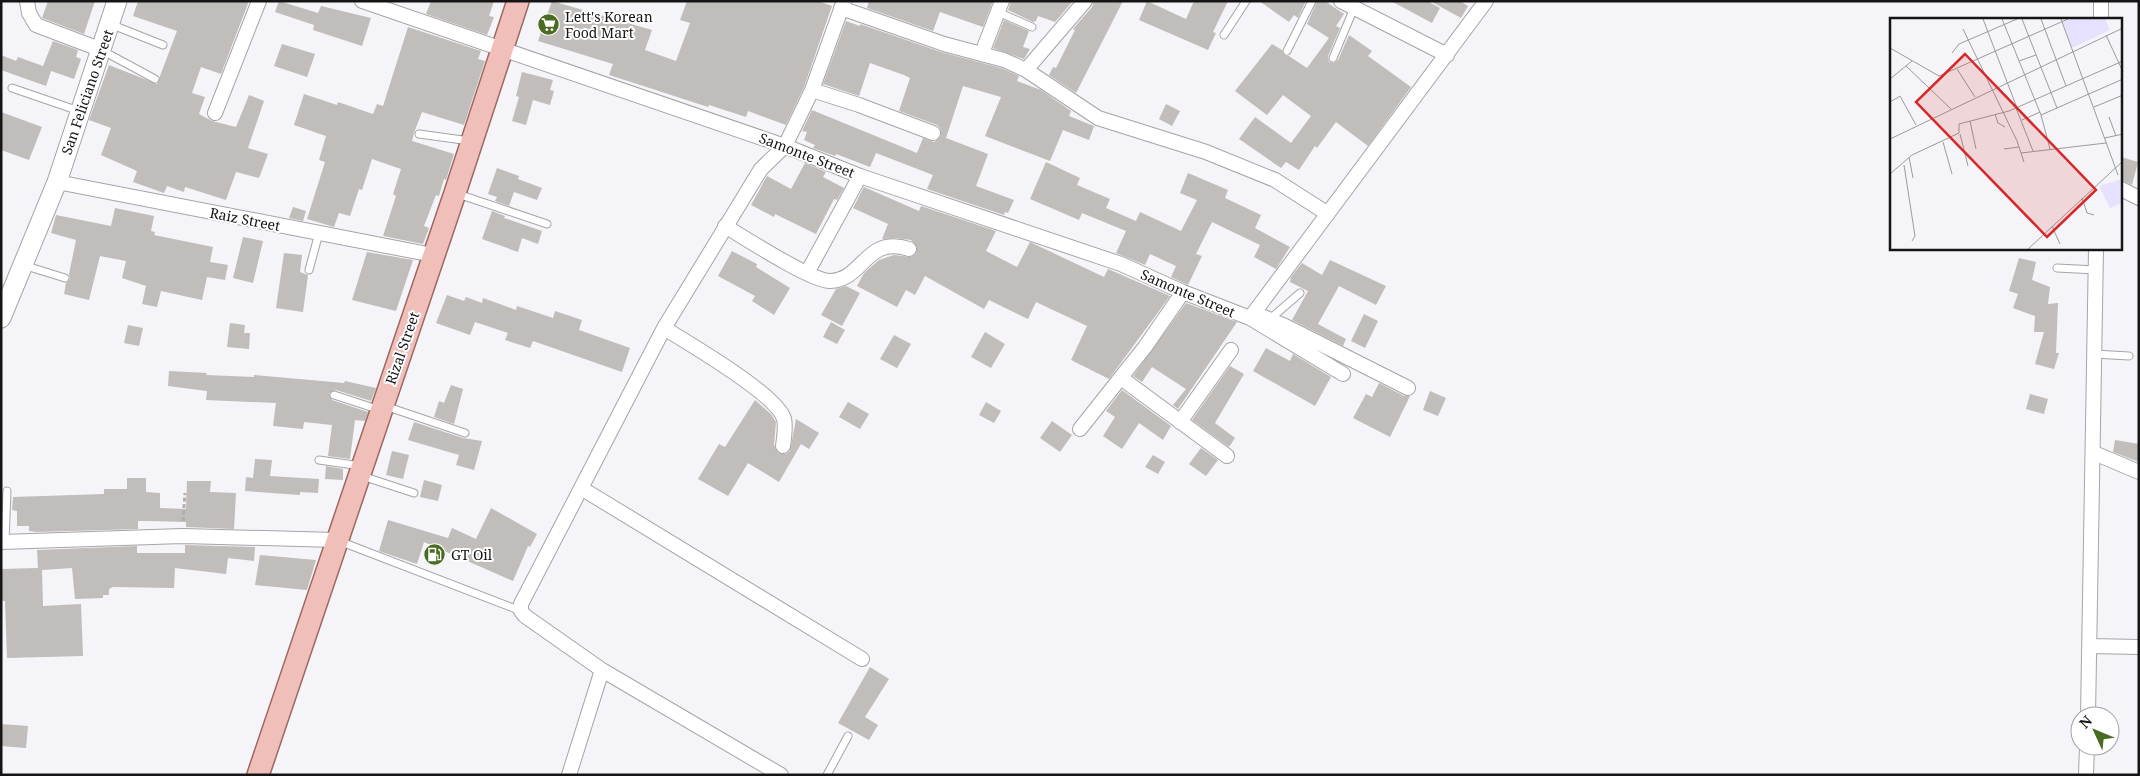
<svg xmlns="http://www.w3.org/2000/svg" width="2140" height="776" font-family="'Noto Serif',serif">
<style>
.building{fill:#c0bdba}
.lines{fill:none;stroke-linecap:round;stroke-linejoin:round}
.lane-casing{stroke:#a5a4a8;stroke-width:9}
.street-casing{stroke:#a5a4a8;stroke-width:16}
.secondary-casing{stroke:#a5a4a8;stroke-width:21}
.primary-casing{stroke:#9d6862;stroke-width:24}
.path{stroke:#afaeb1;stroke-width:3;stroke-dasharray:4 2.5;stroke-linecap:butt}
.lane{stroke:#fff;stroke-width:7}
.street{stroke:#fff;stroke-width:14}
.secondary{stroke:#fff;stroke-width:19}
.primary{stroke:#f0bfb9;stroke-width:21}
.labels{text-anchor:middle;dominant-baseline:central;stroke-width:4;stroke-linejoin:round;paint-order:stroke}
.poi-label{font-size:14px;fill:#151516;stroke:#fff;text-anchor:start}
.street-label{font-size:14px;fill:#151516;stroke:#fff}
.inset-road{fill:none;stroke:#9b9b9e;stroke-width:1}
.view{fill:#d62828;fill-opacity:0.15;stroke:#d62828;stroke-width:2.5}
.inset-edge{fill:none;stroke:#151516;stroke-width:2.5}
</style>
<rect width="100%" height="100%" fill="#f5f4f8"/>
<path class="building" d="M48,1H95L84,34L42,18Z
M138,1H249L221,74L201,67L192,93L205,97L199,114L212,121L236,127L249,95L264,101L248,148L268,154L259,178L236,172L226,200L185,187L184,192L167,186L164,193L133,182L137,171L101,155L111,128L89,120L109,65L157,84L177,31L133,16Z
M279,1L318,13L321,6L371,18L362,46L313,30L314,25L275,12Z
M431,1H494L489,16L494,17L487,35L426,14Z
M552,1L652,30L645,50L676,61L690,23L680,20L687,1H818L832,6L804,87L786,125L748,111L746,117L709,105L708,107L631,82L609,75L613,64L538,41Z
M869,1H993L983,27L940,12L933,31L867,8Z
M1011,1H1073L1055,22L1038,16L1036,21L1033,22L1008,10Z
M1094,1H1123L1076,93L1049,75L1053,67L1056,68L1075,30L1073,29L1092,7Z
M1147,1L1186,19L1194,1H1228L1213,32L1216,33L1208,50L1139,20Z
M1259,1H1306L1298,18L1294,15L1289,22Z
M1317,1H1325L1344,14L1336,26L1340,28L1328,56L1329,62L1334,63L1338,60L1349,35L1372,51L1368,56L1411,87L1368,146L1336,122L1317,148L1315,146L1299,170L1286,162L1281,168L1239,139L1255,117L1291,143L1311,116L1283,95L1267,115L1235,91L1272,44L1282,50L1284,55L1289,56L1307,68L1329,38L1307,24Z
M1391,1H1427L1440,8L1432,23Z
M1430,1H1460L1468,6L1461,18Z
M1004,20L1029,31L1023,47L1030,49L1024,59L993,48Z
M846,21L860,26V24L941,52L1001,68L1019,76L1017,81L1041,90L1071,111L1069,116L1094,126L1089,140L1063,130L1050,161L985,136L1001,97L963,86L946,138L988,154L976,186L1014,200L1008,213L1005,212L1004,215L927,189L933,175L876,153L870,167L836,154L835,156L813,148L815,145L804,140L807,132L802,131L812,110L917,153L923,138L934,142L941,136L940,128L937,125L899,111L910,78L904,75L870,63L859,96L823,84Z
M408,27L481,51L478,59L485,61L464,125L422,112L414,133L412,141L454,154L446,180L444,179L439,196L436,195L424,226L429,228L423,244L383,236L396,196L393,194L401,169L372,159L362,190L359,189L350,216L339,213L334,227L307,219L325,162L319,160L326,136L294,125L304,94L337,105L338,102L373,114L377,104L383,106Z
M53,41L78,50L76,57L81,59L74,79L51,71L46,86L1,70V55L16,61L18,57L43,66Z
M282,44L315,54L307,77L274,66Z
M522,72L553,80L550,90L554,91L550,105L533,100L526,125L512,121L519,97L516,96Z
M1166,104L1180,111L1172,126L1159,119Z
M1,112L42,127L29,160L1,150Z
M2121,157L2138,162L2132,185L2121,180Z
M1046,162L1080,178L1077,185L1110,199L1106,208L1136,221L1140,212L1181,231L1197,200L1180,193L1188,173L1228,190L1225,198L1261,215L1255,228L1290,247L1276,269L1254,257L1260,245L1212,222L1196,254L1202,256L1188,285L1171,277L1176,266L1150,254L1145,265L1116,253L1126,231L1082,213L1079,220L1030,199Z
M805,163L826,172L823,177L844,188L837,200L834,199L816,234L775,214L774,217L751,205L767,176L791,189Z
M497,168L519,176L518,179L542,188L537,200L514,192L509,206L495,201L497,197L488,194Z
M864,187L919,211L921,206L996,231L986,251L1017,267L1030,242L1104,277L1108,269L1170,296L1109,379L1071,360L1087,326L1036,302L1028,319L989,300L984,309L925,276L915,295L906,290L897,307L857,286L864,273L879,260L894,255L911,257L916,254L917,247L911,240L896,238L882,239L888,224L853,208Z
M293,207L306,211L303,221L289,218Z
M115,208L154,216L151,231L155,232L154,235L213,247L210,262L228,265L225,280L207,277L202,300L161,291L157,307L142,304L146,286L122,278L126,261L100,256L89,300L64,294L66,283L70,279L69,274L76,240L51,233L56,215L111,226Z
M492,211L505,216L504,218L542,231L538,244L522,238L518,252L482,239Z
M243,237L263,241L253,283L233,278Z
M732,251L757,264L756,267L790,288L774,315L752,301L755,296L718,276Z
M367,252L413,260L396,311L352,300Z
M284,253L302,255L300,272L308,275L303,312L276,308Z
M2019,258L2036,262L2032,280L2050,287L2048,304L2058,303L2056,353H2059L2054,369L2035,364L2044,332H2034L2035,316L2013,308L2018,294L2009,291Z
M1330,260L1386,286L1376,305L1339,286L1318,324L1346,339L1343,346L1292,320L1308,291L1290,282L1291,277L1302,263L1322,275Z
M846,286L860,293L842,326L821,315L836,289Z
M447,295L464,301L466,297L482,303L483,298L516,310L517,306L553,318L555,311L582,320L579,330L630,348L622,372L533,341L530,348L505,340L508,333L475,322L470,335L436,323Z
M1186,303L1237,322L1178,409L1173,405L1186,389L1152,367L1142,382L1133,376Z
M1364,314L1378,321L1365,348L1351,341Z
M831,322L845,330L837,344L823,337Z
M230,323L245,325L244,333H250L249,349L227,347Z
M128,325L143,328L139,346L124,343Z
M985,332L1005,344L991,368L971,357Z
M894,335L911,344L897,368L880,359Z
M1266,348L1290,361L1293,354L1331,377L1315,406L1253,371Z
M1230,366L1244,374L1215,423L1235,438L1229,447L1192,420Z
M169,371L207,373L206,375L254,377V375L344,383L345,381L376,388L371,401L336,390L329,393L332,400L368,412L365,421L355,420L350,459L328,456L332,425L304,422L303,429L273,426L276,403L206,400L207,391L168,386Z
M1379,383L1404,396H1410L1390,437L1353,418L1366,394L1372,397Z
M451,385L463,389L454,424L434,417L439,401L444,403Z
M1122,390L1171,426L1163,440L1139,423L1122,449L1103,436L1115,417L1106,411Z
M1430,391L1446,398L1438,416L1423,410Z
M2030,394L2048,399L2044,414L2026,409Z
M755,400L771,414L776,422L774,445L778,453L786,454L790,451L796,419L819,433L809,449L801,444L779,482L748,463L728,496L698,479L719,444L725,447Z
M848,402L869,414L860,429L839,417Z
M986,402L1001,411L994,423L979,415Z
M1052,421L1072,435L1060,452L1040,438Z
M414,422L463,438L482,441L474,470L456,465L459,455L408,440Z
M2115,440L2139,444V462L2113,452Z
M1201,448L1218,460L1206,476L1189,464Z
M392,451L409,455L403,479L386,475Z
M1153,455L1165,462L1158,474L1145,467Z
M255,459L272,460L270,476L319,479L318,493L300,492V495L245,491L246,477L253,478Z
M326,466L343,469V480L325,479Z
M127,478H146V492L160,493V508L186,509L187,481H211L210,492L236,493L234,529L186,527V522L147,521H138V529L37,532L29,531V526H17V511L12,510L13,497L104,494V489H127Z
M424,480L442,485L438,501L420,497Z
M491,508L537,534L530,547L528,546L513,581L424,542L417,564L379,551L388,520L448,538L452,528L476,539Z
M185,545L255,547L254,561L228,558L226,574L175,568L174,588L113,587L109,589V595H103V598L75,599L72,568L42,570L43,606L81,604L83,656L7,658L5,601H1V569L38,568L37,550L137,546V553H185Z
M260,555L316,560L307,590L255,585Z
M870,667L889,679L865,717L878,725L869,740L838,723Z
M1,724L28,726L26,748L1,746Z"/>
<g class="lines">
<defs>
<path id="lane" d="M998,12L1032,27
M110,24L163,45
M1224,35L1246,1
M103,51L155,79
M1287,51L1312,1
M1333,58L1354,8
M12,88L79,111
M419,134L470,141
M458,194L547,224
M23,265L65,278
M2057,268L2096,270
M309,270L319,233
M1270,319L1300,293
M2094,354L2129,356
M334,395L380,410
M385,406L465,433
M319,460L361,466
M362,476L414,493
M339,541L521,611
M5,542L7,491
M827,775L848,736"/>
<path id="street" d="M27,1L29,13L36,25L102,50
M362,1L785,146L860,176L1121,264L1183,292L1250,318L1343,374
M1341,1L1447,55
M841,8L944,44L1004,60L1026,70L1098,118L1206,152L1275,180L1328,214
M2101,19V1
M982,53L1002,1
M1026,70L1085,1
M812,90L859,105L933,133
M215,113L259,1
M57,182L433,255
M2121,189L2139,198
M725,226C745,238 811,281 830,281C864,280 865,235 909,249
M807,273L860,176
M1254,313L1285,326L1408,388
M1250,318L1486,1
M664,328C688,343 778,395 784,419C786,426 784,438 783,446
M1121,378L1227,456
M1180,422L1231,350
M1080,429L1145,347L1183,292
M2094,453L2139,472
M581,488L862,659
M1,542L183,536L337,540
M2090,646L2139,647
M602,670L781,775
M2088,716L2096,249
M569,775L602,670L525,616L521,611V604L664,328L761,169L785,146L812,90L844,1
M2086,775L2087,746"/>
<path id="secondary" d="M1,318L57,182L117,1"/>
<path id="primary" d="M258,775L455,193L518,1"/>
</defs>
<use href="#lane" class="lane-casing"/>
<use href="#street" class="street-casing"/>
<use href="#secondary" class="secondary-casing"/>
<use href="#primary" class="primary-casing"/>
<path class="path" d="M183,521L185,493"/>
<use href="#lane" class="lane"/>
<use href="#street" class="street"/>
<use href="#secondary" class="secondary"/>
<use href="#primary" class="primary"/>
</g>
<defs>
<symbol id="supermarket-disc" viewBox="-11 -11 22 22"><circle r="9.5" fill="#4a6b22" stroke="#fff"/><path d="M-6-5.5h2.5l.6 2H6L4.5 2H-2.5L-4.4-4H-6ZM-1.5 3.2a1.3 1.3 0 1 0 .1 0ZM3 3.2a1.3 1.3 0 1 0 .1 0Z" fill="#fff"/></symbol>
<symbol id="fuel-disc" viewBox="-11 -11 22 22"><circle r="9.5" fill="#4a6b22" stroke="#fff"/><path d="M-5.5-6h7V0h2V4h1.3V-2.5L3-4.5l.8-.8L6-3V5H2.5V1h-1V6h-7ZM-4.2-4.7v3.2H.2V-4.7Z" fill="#fff"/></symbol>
</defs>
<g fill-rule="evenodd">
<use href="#supermarket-disc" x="536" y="12" width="25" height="25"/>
<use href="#fuel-disc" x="422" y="542" width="25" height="25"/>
</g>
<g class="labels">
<g class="poi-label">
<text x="565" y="16">Lett's Korean<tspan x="565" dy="16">Food Mart</tspan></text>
<text x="451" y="554">GT Oil</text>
</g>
<g class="street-label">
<text transform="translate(87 92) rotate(-71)">San Feliciano Street</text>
<text transform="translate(807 155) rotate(21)">Samonte Street</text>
<text transform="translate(245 219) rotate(11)">Raiz Street</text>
<text transform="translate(1188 293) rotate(23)">Samonte Street</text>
<text transform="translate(402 348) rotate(-71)">Rizal Street</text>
</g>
</g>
<g transform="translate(1890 18)">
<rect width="232" height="232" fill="#f5f4f8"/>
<path d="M181,1H215L220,12L182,30L173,4ZM232,161V185L220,190L209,168Z" fill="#e6e1fe"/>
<path class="inset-road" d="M93,1L127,90M112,1L151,97L160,131M132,1L167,90M151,1L176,68M171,1L228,157M73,11L127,123L134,144M216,17L233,54M0,30L49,58L178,1M62,35L69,26L127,1M129,43L146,37M16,48L61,91M67,51L85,79M0,61L22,43M0,84L10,78L26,107M204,89L233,77M126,90L143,133M105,96L108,105L115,109M151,97L233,61M219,99L226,118M132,102L150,94M80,103L86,131M70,116L78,148M215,120L233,116M0,121L233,10M53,124L62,156M114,131L129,129M131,135L216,125M19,139L23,160M14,147L25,218L22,223M0,156L22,137L69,115V106L119,93L233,43M192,180L197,195L204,197M162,208L170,226M137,232L233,143"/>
<path class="view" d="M75,36L206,172L157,219L26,84Z"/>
<rect width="232" height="232" class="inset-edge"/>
</g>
<rect width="2140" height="776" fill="none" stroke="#151516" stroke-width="5"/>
<g transform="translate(2095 731) rotate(314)"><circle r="24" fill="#ffffff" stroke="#a1a1a2"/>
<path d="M0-4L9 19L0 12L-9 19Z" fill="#4a6b22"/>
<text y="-8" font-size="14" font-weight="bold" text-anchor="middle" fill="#151516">N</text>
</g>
</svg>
